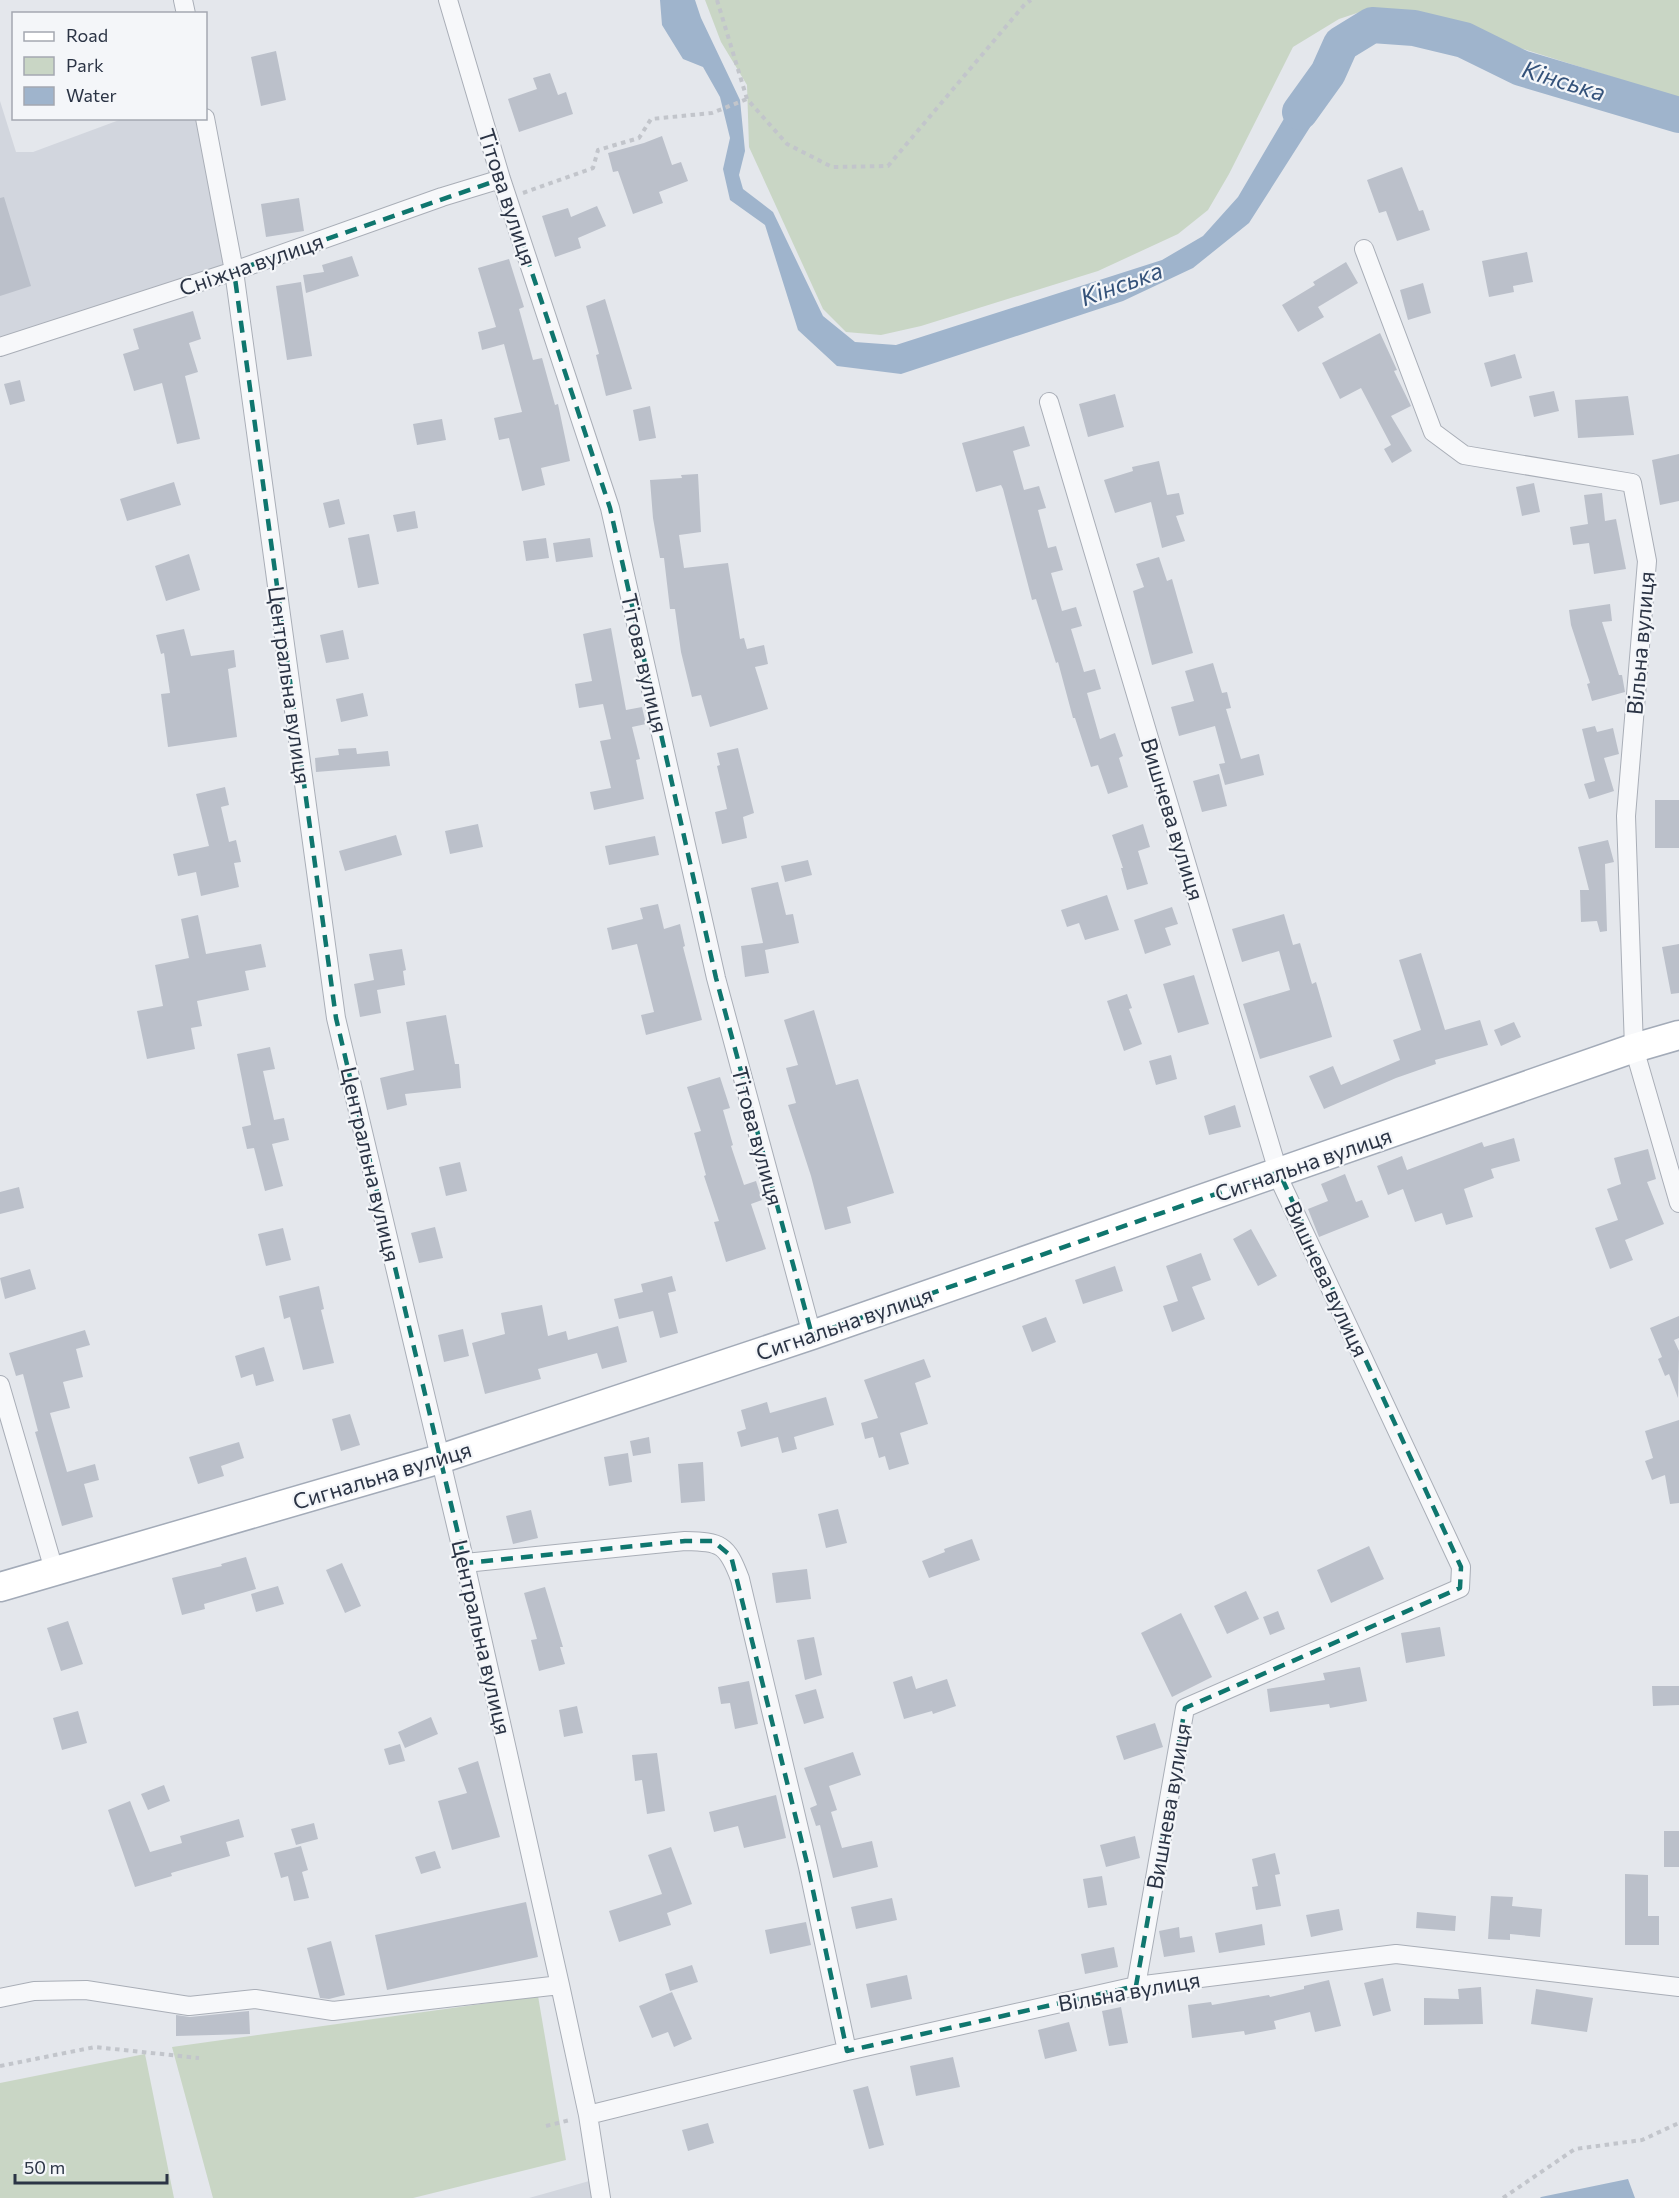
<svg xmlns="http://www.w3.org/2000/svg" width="1679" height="2198" font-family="Commissioner,sans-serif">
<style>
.built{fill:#d2d6de}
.green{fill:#c9d6c5}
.water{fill:#9fb4cc}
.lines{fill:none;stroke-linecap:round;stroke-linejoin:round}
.river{stroke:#9fb4cc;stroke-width:36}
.building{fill:#bbc0ca}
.minor-casing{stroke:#a9aeb7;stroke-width:20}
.primary-casing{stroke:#a3abb8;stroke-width:31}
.path{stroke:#c2c5cb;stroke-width:4;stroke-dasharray:4.5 4.5;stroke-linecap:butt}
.minor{stroke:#f7f8fa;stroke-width:18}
.primary{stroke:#fff;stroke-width:28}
.marked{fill:none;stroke:#0f766e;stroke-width:4.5;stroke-dasharray:12 8;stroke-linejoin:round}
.labels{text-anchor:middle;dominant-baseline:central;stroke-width:4.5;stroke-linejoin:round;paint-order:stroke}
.street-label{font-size:22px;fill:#2b3445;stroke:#f4f6f9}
.water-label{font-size:24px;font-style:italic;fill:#34527a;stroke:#f4f6f9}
</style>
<rect width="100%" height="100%" fill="#e4e7ec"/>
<path class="built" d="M0,101L16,152H33L122,119H201L231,270L0,345Z
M600,2178L603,2198H529Z"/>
<path class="green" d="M705,0H1679V98L1399,10L1369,9L1339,19L1293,47L1229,174L1208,210L1178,234L1098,271L921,326L881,335L846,332L823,309L749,147L747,85L721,42Z
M538,1996L566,2160L413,2198H213L172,2047Z
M145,2054L174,2198H0V2083Z"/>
<path class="water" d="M660,0H695L701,18L740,100L745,151L739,175L743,189L773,212L823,316L855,342L896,345L1162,260L1203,236L1238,197L1302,88L1328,73V99L1249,223L1193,268L1123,301L901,374L837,366L798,330L765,225L730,200L723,169L730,138L720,97L703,67L683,59L662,25Z
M1628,2179L1635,2198H1540L1541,2197Z"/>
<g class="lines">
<path class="river" d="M1300,112L1328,73L1341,44L1372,25L1414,28L1464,40L1521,68L1679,115"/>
</g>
<path class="building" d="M276,51L286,100L261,106L251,57Z
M550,73L558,95L566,92L573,114L519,132L508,99L537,89L533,78Z
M662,136L672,165L681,162L688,181L659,192L663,203L633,214L618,171L613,172L608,153L644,143Z
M1402,167L1419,211L1423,210L1430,230L1397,241L1386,211L1379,213L1367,180Z
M4,197L31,286L0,296V198Z
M299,198L304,231L266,237L261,204Z
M597,206L606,226L578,238L581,248L555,257L542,216L568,208L571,217Z
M1527,252L1533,282L1513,286L1514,292L1489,297L1482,261Z
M352,256L359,276L306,293L303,275L324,272L322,265Z
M509,259L524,307L519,309L533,360L542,358L555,405L558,404L570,461L541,468L545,485L522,491L509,438L499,440L494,418L522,412L504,344L482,350L478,332L496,327L478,268Z
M1346,262L1358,283L1318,307L1324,317L1298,332L1282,305L1315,285L1313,282Z
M301,282L312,356L287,360L276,286Z
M1423,283L1431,313L1408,320L1400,290Z
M605,299L632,389L606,396L596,355L599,354L586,306Z
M193,311L201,339L189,343L198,372L185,376L200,439L177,444L162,383L134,391L123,354L139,349L133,329Z
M1380,333L1397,370L1394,371L1411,406L1391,416L1412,451L1392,463L1384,449L1391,445L1361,388L1340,399L1322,363Z
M1515,354L1522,378L1491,387L1484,363Z
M20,380L25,401L10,405L4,384Z
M1554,391L1559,411L1534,417L1529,396Z
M1115,394L1124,427L1088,437L1079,404Z
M1628,396L1634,435L1578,438L1575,400Z
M650,406L656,438L639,441L633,410Z
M442,419L446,440L417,445L413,424Z
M1024,426L1030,446L1013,451L1024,490L1039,486L1046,508L1038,510L1048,548L1056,546L1063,570L1051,573L1062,611L1076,607L1082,626L1071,629L1084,672L1095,669L1101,689L1087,693L1100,739L1115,733L1123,756L1119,758L1128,787L1108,794L1098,765L1091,767L1075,718H1073L1058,662L1056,663L1036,599L1032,600L1003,489L1001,485L976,492L962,443Z
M1679,454V501L1660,505L1652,460Z
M1159,461L1167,495L1179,493L1184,514L1176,516L1185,541L1162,548L1151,502L1115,513L1104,480L1133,471L1132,467Z
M698,474L701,532L679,535L684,568L728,563L740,639L744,638L747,649L764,645L768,664L755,667L768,709L710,727L701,695L692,697L681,652L675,609H670L664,558H660L653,518L650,480L682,478L681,475Z
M174,482L181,505L127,521L120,499Z
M1534,483L1540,512L1522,516L1516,487Z
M1602,493L1605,521L1616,519L1626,569L1594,574L1589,543L1573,545L1570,527L1588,524L1584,495Z
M339,499L345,524L329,528L323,503Z
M415,511L418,528L397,532L393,515Z
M369,534L379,584L358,588L348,538Z
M546,538L549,558L526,561L523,541Z
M590,538L593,557L556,562L553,543Z
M189,554L200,590L166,601L155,566Z
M1159,557L1167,581L1172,579L1193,653L1152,665L1133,591L1144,587L1136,564Z
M1610,604L1612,621L1602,622L1619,675H1622L1625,692L1592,701L1587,684L1590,683L1571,625L1569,610Z
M611,628L626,710L642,707L646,724L632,727L640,759L636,760L644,799L594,810L590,792L611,788L600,741L611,739L603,704L579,708L575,684L592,681L583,634Z
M184,629L191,656L234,650L236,667L228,669L237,737L168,747L161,694L170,693L164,653L161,654L156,635Z
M343,630L349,659L326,663L320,635Z
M1213,663L1222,693L1227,692L1231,708L1226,709L1241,759L1259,754L1264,775L1225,785L1219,764L1225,763L1215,726L1179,736L1171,707L1194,701L1185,671Z
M363,693L368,716L341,722L336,699Z
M1595,726L1597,732L1613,728L1619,754L1604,758L1614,791L1589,799L1584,784L1595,781L1582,729Z
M356,748L357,754L388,751L390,766L316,772L315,758L339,755L338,749Z
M738,748L754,813L743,817L747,838L722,844L715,812L727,809L717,766L720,765L717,753Z
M1219,774L1227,806L1202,812L1193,781Z
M225,787L229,805L221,807L229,842L236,840L241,862L234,863L239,887L201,896L196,872L178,876L173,854L209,846L196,794Z
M1655,800H1679V848H1655Z
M478,824L483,847L450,854L445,831Z
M1143,824L1150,847L1138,851L1148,884L1127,890L1121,868H1123L1112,835Z
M396,835L402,855L345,871L339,851Z
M655,836L659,855L609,865L605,846Z
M1608,840L1614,862L1605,864L1607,931L1600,932L1597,921L1581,922L1580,890H1589L1578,847Z
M808,860L812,875L785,882L781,866Z
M778,882L786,915L793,914L799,943L765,950L769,973L745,977L741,946L763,943L751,888Z
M1107,895L1119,930L1085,940L1079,923L1067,927L1061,910Z
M658,904L664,929L680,924L685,946L683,947L702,1020L646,1035L641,1015L654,1012L637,944L612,950L607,928L643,919L640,908Z
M1172,907L1178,924L1165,928L1171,945L1145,954L1134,920Z
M1284,914L1293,945L1300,943L1312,984L1316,982L1332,1037L1260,1059L1243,1004L1290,990L1279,951L1242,962L1232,929Z
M198,915L206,954L261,944L266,967L245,971L249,990L197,1001L202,1026L191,1028L195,1049L147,1059L137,1011L163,1006L155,965L189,958L181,919Z
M1679,944V993L1671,994L1662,947Z
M402,949L406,970L403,971L405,985L377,990L381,1013L360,1017L354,984L374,980L369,954Z
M1421,953L1445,1030L1480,1020L1488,1045L1435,1060L1436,1064L1396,1078L1324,1109L1309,1076L1333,1066L1341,1085L1400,1060L1393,1040L1421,1030L1399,960Z
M1194,975L1209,1024L1178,1033L1163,984Z
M1127,994L1132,1008L1129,1009L1142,1044L1124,1051L1107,1001Z
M814,1010L836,1085L858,1079L894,1193L847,1207L851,1223L825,1230L811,1176L788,1105L796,1103L786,1068L798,1065L784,1020Z
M446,1015L455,1064H459L461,1088L405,1094L407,1105L387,1110L380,1078L414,1070L406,1022Z
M1514,1022L1521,1037L1501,1046L1494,1030Z
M270,1047L275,1069L263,1071L274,1120L284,1118L289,1140L272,1144L283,1186L265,1191L254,1148L247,1149L242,1127L251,1125L237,1054Z
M1171,1055L1177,1079L1156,1085L1149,1061Z
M720,1077L730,1108L723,1110L733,1145L731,1146L744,1185L756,1181L762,1200L751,1204L766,1249L726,1262L714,1222L719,1221L704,1176L706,1175L694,1133L701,1131L687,1087Z
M1235,1105L1241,1127L1209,1135L1204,1116Z
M1514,1138L1520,1161L1491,1169L1494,1178L1464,1189L1473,1217L1446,1225L1442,1213L1415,1222L1403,1189L1388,1195L1377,1166L1402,1156L1407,1170L1482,1142L1484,1147Z
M1648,1149L1656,1179L1647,1182L1664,1224L1625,1240L1633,1260L1610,1269L1595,1228L1618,1220L1607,1189L1621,1184L1614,1158Z
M460,1162L467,1191L446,1196L439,1167Z
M1345,1174L1356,1202L1362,1200L1369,1217L1319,1237L1308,1209L1328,1201L1321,1184Z
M19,1187L24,1208L0,1214V1192Z
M435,1227L443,1258L419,1263L411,1233Z
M283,1228L291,1260L266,1266L258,1234Z
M1251,1229L1277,1276L1258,1286L1233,1239Z
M1201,1253L1211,1280L1192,1287L1205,1319L1172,1332L1163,1306L1178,1301L1166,1266Z
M1115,1266L1123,1291L1083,1304L1075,1280Z
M30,1269L36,1289L5,1299L0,1278Z
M672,1276L676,1291L668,1293L678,1333L660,1338L653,1311L619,1319L614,1299L643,1292L641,1284Z
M319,1286L324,1309L321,1310L334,1363L303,1370L290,1317L284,1319L279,1296Z
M542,1305L548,1336L566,1331L568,1340L618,1326L627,1362L602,1369L597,1353L538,1369L541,1379L485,1394L472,1343L505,1334L501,1313Z
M1679,1316V1338L1674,1340L1679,1351L1678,1398L1669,1374L1665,1376L1658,1359L1662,1357L1650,1328Z
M1046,1317L1056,1342L1032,1352L1022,1326Z
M463,1329L469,1356L444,1362L438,1335Z
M85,1330L90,1345L76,1349L83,1377L63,1382L70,1408L50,1413L67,1472L95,1464L99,1480L84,1484L93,1517L62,1526L35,1432L38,1431L23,1374L16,1376L9,1353Z
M264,1347L274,1381L256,1386L253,1374L241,1378L235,1356Z
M924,1359L931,1377L915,1383L928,1424L900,1433L909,1464L889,1470L885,1456L879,1458L873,1437L865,1439L861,1423L878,1418L864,1380Z
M826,1397L834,1425L794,1437L797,1449L782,1453L778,1437L741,1447L737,1432L746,1429L741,1410L767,1402L770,1413Z
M350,1414L360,1445L341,1451L332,1419Z
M1679,1420V1503L1670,1504L1665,1475L1652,1480L1645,1461L1653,1458L1645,1431Z
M649,1437L651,1453L633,1456L630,1441Z
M239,1442L244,1458L221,1466L224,1476L198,1484L189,1457Z
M628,1453L632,1482L609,1486L604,1457Z
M703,1462L705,1501L681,1503L678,1464Z
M838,1509L847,1543L826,1548L818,1514Z
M531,1510L538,1538L513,1544L506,1516Z
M972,1539L980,1560L929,1578L922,1561L945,1552L944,1549Z
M1369,1546L1384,1579L1331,1603L1317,1570Z
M246,1557L256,1589L204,1604L205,1609L182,1615L172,1578L222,1566L221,1564Z
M342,1563L361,1606L345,1613L326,1570Z
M807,1569L811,1599L776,1603L772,1573Z
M278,1586L284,1604L256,1612L251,1594Z
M545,1587L563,1647H560L565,1664L539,1671L531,1640L537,1639L524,1593Z
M1246,1591L1259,1619L1227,1634L1214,1606Z
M1278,1611L1285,1629L1270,1635L1263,1617Z
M1181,1613L1212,1677L1172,1697L1141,1633Z
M68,1621L83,1664L61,1671L47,1628Z
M1440,1627L1445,1656L1406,1663L1401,1633Z
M814,1637L822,1675L805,1680L797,1640Z
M1360,1667L1367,1701L1330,1708L1329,1704L1270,1712L1267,1689L1325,1680L1323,1673Z
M912,1676L916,1689L947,1679L956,1706L933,1714L932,1711L904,1719L893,1682Z
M749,1681L758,1724L735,1729L730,1703L721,1704L718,1687Z
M1652,1686H1679V1705L1653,1706Z
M816,1689L824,1718L804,1724L795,1695Z
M577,1706L583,1733L564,1737L559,1710Z
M78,1711L87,1743L62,1750L53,1718Z
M431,1717L438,1734L405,1748L398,1732Z
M1155,1723L1163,1747L1124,1760L1116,1736Z
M400,1744L405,1761L389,1765L384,1749Z
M853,1752L861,1775L829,1786L837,1810L831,1812L842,1848L872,1841L878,1867L833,1878L820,1825L816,1826L810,1808L817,1805L804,1768Z
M657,1753L665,1811L647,1814L642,1780L635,1781L632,1755Z
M478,1761L500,1837L452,1850L438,1801L467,1793L458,1768Z
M164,1785L170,1801L148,1810L141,1794Z
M776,1795L786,1838L744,1848L738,1826L714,1832L709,1812Z
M130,1801L150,1852L182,1843L180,1836L239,1819L244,1837L226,1842L230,1856L171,1873L172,1876L135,1887L108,1810Z
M314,1823L318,1839L296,1845L291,1829Z
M1664,1831H1679V1867H1664Z
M1135,1836L1140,1858L1106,1867L1100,1845Z
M301,1846L308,1870L302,1872L309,1898L294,1901L288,1876L281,1878L274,1853Z
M671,1847L692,1904L667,1913L671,1925L619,1942L609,1911L662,1894L648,1855Z
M435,1851L441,1868L421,1874L415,1857Z
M1275,1853L1280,1874L1275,1875L1281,1906L1256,1910L1252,1887L1258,1886L1252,1859Z
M1625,1874L1648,1875V1916H1659V1945H1625Z
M1102,1876L1107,1905L1088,1908L1083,1879Z
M1491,1896L1513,1897L1512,1906L1542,1909L1540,1937L1510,1934V1940L1488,1939Z
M892,1898L897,1920L856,1929L851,1907Z
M526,1902L538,1957L387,1990L375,1935Z
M1339,1909L1343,1930L1311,1937L1306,1915Z
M1417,1912L1456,1916L1455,1931L1416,1928Z
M806,1922L811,1945L770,1954L765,1930Z
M1262,1924L1265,1945L1219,1953L1215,1933Z
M1179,1927L1180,1938L1192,1936L1195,1952L1164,1957L1159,1931Z
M331,1941L345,1995L329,1999L320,1998L307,1948Z
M1114,1947L1118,1967L1085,1974L1081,1954Z
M692,1965L698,1982L670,1991L665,1974Z
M907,1975L912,1999L871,2008L866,1984Z
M1383,1978L1391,2011L1373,2016L1364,1983Z
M1329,1980L1341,2026L1315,2032L1310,2012L1274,2021L1276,2029L1245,2035L1244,2031L1192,2038L1188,2005L1211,2002L1212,2005L1269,1995L1270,1997L1304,1989V1986Z
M1481,1987L1483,2024L1424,2025V1998L1459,1999L1458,1989Z
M1536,1989L1593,1998L1587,2032L1531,2024Z
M672,1992L692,2039L674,2047L668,2032L652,2038L639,2006Z
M1121,2007L1128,2043L1109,2046L1102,2011Z
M249,2011L250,2034L176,2036V2015L190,2017Z
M1069,2022L1077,2051L1045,2059L1038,2030Z
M953,2057L960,2087L916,2096L910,2066Z
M868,2086L884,2145L869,2149L853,2090Z
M708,2123L714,2143L688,2151L682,2130Z"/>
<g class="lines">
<defs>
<path id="minor" d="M183,0L186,14
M448,0L501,179L610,508L716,978L812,1335
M205,118L234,271L336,1018L465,1563L560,1985L588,2115L601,2198
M1364,249L1433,432L1464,455L1632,483L1647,561L1626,816L1634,1048L1679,1203
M0,347L234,271L442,197L501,179
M1049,402L1282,1185L1461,1567L1460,1588L1185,1708L1136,1986
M0,1385L54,1570
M465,1563L685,1541C721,1542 727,1544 740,1579L808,1867L847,2051
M0,1998L34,1991L86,1990L189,2006L255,1999L333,2011L560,1985
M588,2115L847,2051L1136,1986L1396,1954L1679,1987"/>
<path id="primary" d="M0,1587L440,1459L812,1335L1634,1048L1679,1035"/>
</defs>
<use href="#minor" class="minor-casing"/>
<use href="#primary" class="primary-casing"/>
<path class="path" d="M717,0L747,99L787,144L832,167L888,166L1025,4L1031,0
M523,193L593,168L598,150L639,138L651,119L712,113L747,99
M0,2066L95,2047L199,2058
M546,2126L570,2120
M1503,2198L1575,2149L1642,2140L1679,2123"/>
<use href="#minor" class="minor"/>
<use href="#primary" class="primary"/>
</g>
<path class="marked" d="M501,179L610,508L716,978L812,1335L1279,1172L1461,1567L1460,1588L1185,1708L1136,1986L847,2051L808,1867L731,1556L713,1541H685L465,1563L336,1018L234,271Z"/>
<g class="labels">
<g class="street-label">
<text transform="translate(508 197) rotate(72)">Тітова вулиця</text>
<text transform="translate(251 264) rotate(-19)">Сніжна вулиця</text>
<text transform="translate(1640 643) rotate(-85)">Вільна вулиця</text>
<text transform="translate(645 663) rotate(77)">Тітова вулиця</text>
<text transform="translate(290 685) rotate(82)">Центральна вулиця</text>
<text transform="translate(1173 819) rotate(73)">Вишнева вулиця</text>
<text transform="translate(758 1136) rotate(75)">Тітова вулиця</text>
<text transform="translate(371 1164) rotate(77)">Центральна вулиця</text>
<text transform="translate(1303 1164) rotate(-19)">Сигнальна вулиця</text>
<text transform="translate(1327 1279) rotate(65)">Вишнева вулиця</text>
<text transform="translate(844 1323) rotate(-19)">Сигнальна вулиця</text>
<text transform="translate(382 1475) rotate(-17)">Сигнальна вулиця</text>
<text transform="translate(482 1637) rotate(77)">Центральна вулиця</text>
<text transform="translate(1168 1806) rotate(-80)">Вишнева вулиця</text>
<text transform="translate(1129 1991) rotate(-10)">Вільна вулиця</text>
</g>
<g class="water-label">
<text transform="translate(1564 80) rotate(17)">Кінська</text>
<text transform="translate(1121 283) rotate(-20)">Кінська</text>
</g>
</g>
<rect x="12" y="12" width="195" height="108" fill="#f4f6f9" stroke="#a4a8b1" stroke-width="1.5"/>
<rect x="24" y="32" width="30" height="9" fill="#ffffff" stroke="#a4a8b1" stroke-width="1.5"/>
<text x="66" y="42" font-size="18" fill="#2b3445">Road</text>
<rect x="24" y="57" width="30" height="18" fill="#c9d6c5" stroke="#a4a8b1" stroke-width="1.5"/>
<text x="66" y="72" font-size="18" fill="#2b3445">Park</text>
<rect x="24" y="87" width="30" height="18" fill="#9fb4cc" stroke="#a4a8b1" stroke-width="1.5"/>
<text x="66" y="102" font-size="18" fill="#2b3445">Water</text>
<path d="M15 2174v9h152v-9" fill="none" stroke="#2b3445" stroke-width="3"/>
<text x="24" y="2174" font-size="18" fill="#2b3445" stroke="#f4f6f9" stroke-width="4.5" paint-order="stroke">50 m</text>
</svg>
